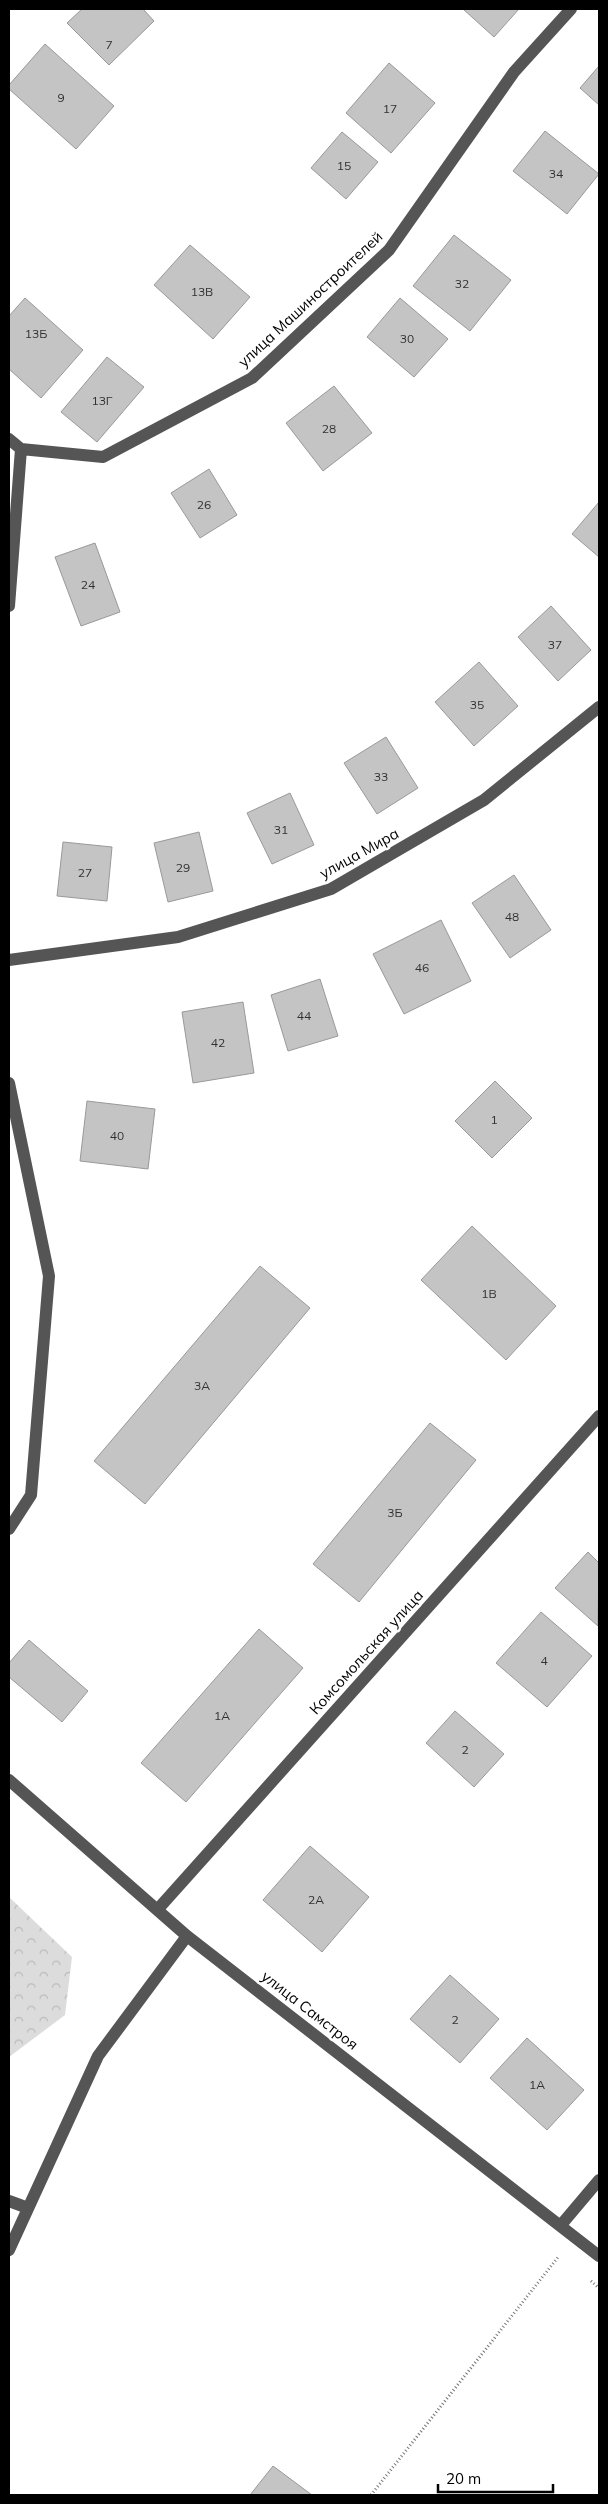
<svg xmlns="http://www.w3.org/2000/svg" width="608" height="2504" font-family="Mulish,sans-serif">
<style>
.forest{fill:url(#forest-crowns)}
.building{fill:#c4c4c4;stroke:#999}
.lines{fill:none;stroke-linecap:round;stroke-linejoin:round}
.path{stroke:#777;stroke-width:3;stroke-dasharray:1 2.5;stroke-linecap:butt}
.minor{stroke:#555;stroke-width:12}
.labels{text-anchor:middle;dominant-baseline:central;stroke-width:5;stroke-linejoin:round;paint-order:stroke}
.number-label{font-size:12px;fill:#313131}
.street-label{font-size:15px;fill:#000;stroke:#fff}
</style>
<defs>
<pattern id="forest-crowns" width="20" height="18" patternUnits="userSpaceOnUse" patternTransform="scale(1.25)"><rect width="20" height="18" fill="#dcdcdc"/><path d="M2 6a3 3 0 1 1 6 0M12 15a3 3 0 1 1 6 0" fill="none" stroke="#bbb"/></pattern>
</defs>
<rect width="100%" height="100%" fill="#fff"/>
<path class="forest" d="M9,1897L72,1957L65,2015L9,2057Z"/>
<path class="building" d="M82,9H143L154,21L109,65L67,23Z
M463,9H519L494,37Z
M45,44L114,106L76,149L9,89V85Z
M389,63L435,103L391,153L346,113Z
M599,66V105L580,88Z
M545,131L599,174L567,214L513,171Z
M342,132L378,162L346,199L311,168Z
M454,235L511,280L470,331L413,286Z
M190,245L250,297L213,339L154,285Z
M25,298L83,350L41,398L9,369V316Z
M400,298L448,339L414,377L367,337Z
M107,357L144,387L97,442L61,412Z
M334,386L372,433L323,471L286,423Z
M209,469L237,515L200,538L171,493Z
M599,502V557L572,534Z
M95,543L120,612L81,626L55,557Z
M551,606L591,650L558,681L518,637Z
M479,662L518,706L474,746L435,702Z
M386,737L418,788L377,814L344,763Z
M290,793L314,845L272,864L247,813Z
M199,832L213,891L168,902L154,843Z
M63,842L112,847L107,901L57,896Z
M514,875L551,930L510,958L472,903Z
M441,920L471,981L404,1014L373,954Z
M320,979L338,1036L288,1051L271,995Z
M243,1002L254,1073L193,1083L182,1012Z
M495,1081L532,1118L492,1158L455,1121Z
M87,1101L155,1109L148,1169L80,1161Z
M472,1226L556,1306L506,1360L421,1280Z
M260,1266L310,1308L145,1504L94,1461Z
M430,1423L476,1460L359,1602L313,1564Z
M588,1552L599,1563L598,1626L555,1588Z
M541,1612L592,1656L547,1707L496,1663Z
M259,1629L303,1668L186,1802L141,1763Z
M29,1640L88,1691L62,1722L9,1677V1663Z
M455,1711L504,1754L474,1787L426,1743Z
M310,1846L369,1897L322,1952L263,1900Z
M450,1975L499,2019L460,2063L410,2019Z
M527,2038L584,2090L547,2130L490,2078Z
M273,2466L312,2495H250Z"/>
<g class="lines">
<path class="path" d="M591,2281L599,2288
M371,2495L559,2256"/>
<path class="minor" d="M9,439L21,449L103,457L252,378L389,250L514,72L571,9
M9,606L21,449
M9,960L178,937L331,889L484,800L599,707
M9,1083L49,1276L31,1495L9,1529
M9,1780L187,1936L599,2256
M158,1909L599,1416
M9,2201L28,2208
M561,2225L599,2180
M9,2250L98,2056L187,1936"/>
</g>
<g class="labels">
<g class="number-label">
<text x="109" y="44">7</text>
<text x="61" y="97">9</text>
<text x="390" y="108">17</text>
<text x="344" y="165">15</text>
<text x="556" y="173">34</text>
<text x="462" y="283">32</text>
<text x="202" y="291">13В</text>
<text x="36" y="333">13Б</text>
<text x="407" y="338">30</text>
<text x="102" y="400">13Г</text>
<text x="329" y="428">28</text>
<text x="204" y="504">26</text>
<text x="88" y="584">24</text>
<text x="555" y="644">37</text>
<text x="477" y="704">35</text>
<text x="381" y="776">33</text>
<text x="281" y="829">31</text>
<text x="183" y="867">29</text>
<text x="85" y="872">27</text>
<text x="512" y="916">48</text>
<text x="422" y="967">46</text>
<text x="304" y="1015">44</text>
<text x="218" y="1042">42</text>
<text x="494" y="1119">1</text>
<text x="117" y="1135">40</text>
<text x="489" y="1293">1В</text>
<text x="202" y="1385">3А</text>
<text x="395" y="1512">3Б</text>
<text x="544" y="1660">4</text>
<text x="222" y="1715">1А</text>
<text x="465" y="1749">2</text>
<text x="316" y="1899">2А</text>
<text x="455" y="2019">2</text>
<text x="537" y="2084">1А</text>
</g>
<g class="street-label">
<text transform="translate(310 299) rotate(-43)">улица Машиностроителей</text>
<text transform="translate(359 853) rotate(-29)">улица Мира</text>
<text transform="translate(366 1652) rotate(-48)">Комсомольская улица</text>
<text transform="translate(310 2010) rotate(38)">улица Самстроя</text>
</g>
</g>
<rect width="608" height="2504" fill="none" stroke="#000000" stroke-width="20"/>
<path d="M438 2484v8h115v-8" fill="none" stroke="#000000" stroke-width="2.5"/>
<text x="446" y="2484" font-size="15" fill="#000000" stroke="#ffffff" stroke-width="4" paint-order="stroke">20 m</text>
</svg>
